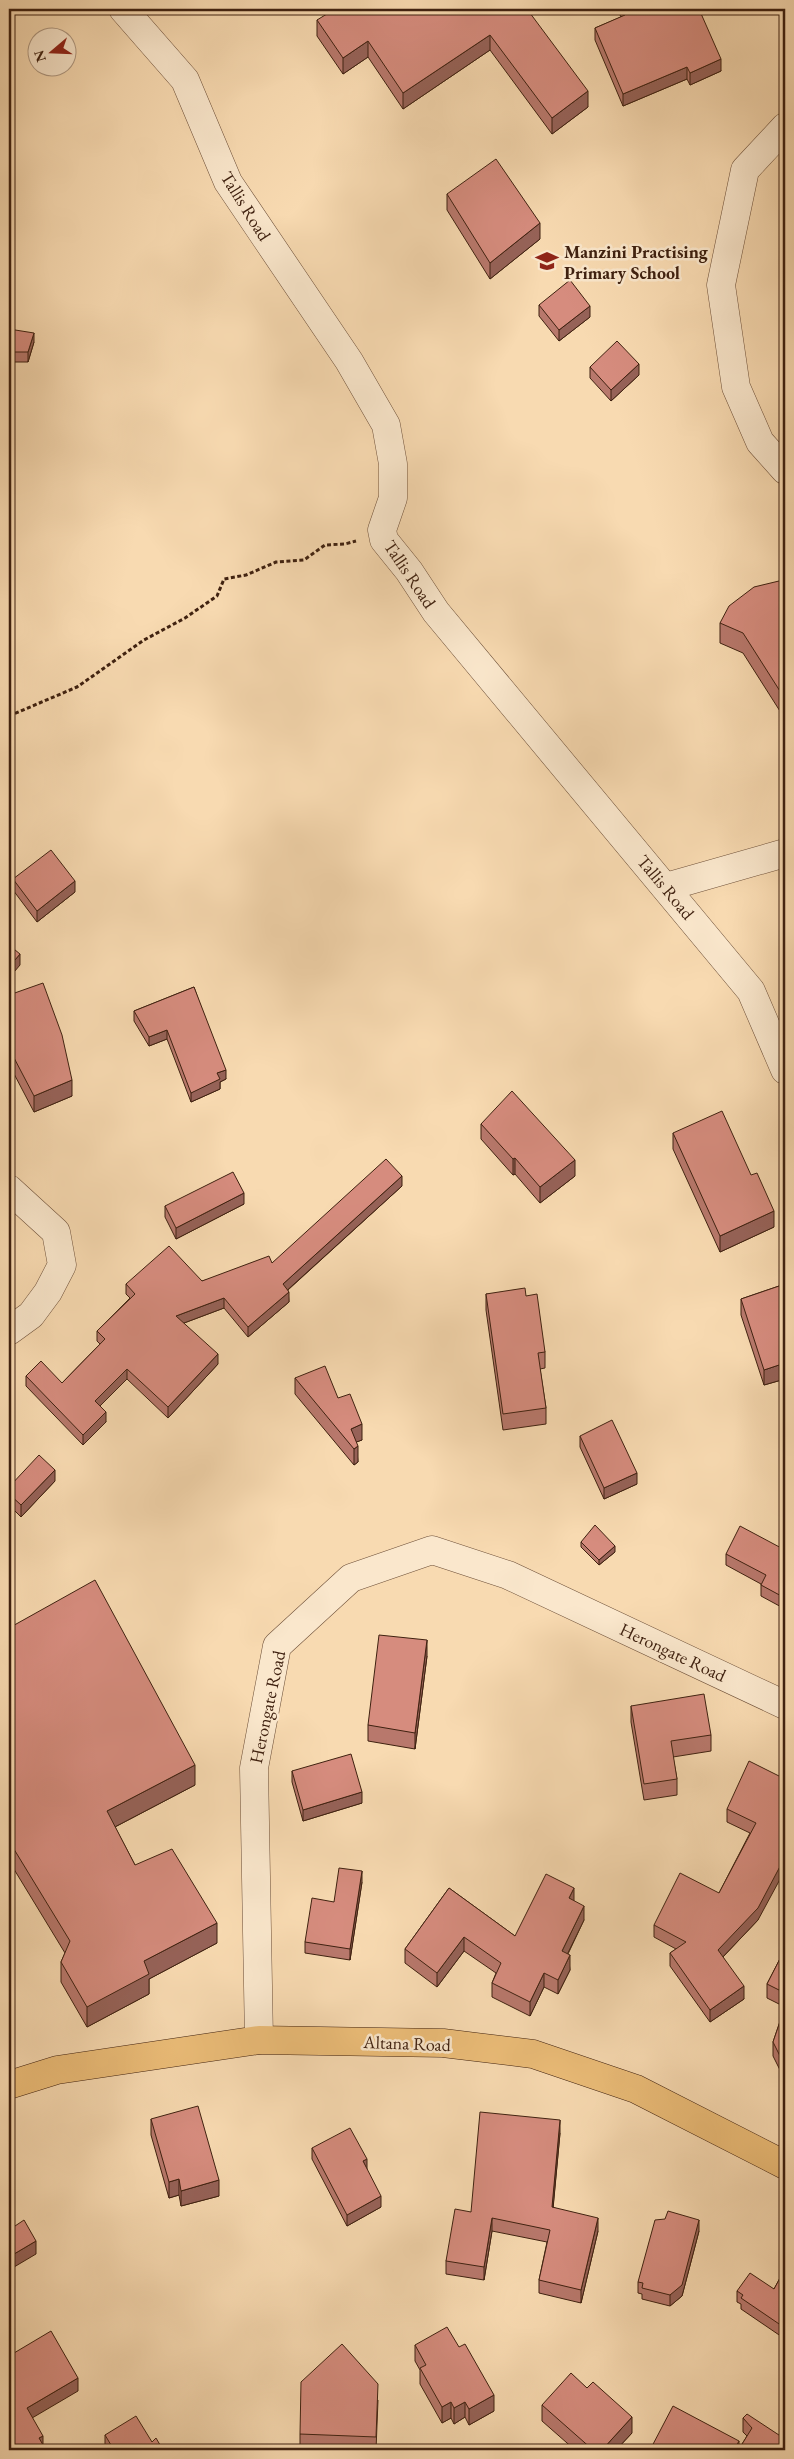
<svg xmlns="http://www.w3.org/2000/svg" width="794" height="2459" font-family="'EB Garamond',serif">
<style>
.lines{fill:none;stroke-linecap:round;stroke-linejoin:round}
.minor-casing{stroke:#6d4f38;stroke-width:29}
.major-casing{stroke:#3f2110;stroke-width:29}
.path{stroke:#3f2110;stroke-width:3;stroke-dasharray:4 2.5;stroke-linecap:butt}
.minor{stroke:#fae7cc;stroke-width:28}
.major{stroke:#ecbd78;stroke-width:28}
.wall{fill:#b8786c;stroke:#3f2110}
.shaded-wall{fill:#966258;stroke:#3f2110}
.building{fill:#d68c7e;stroke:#3f2110}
.labels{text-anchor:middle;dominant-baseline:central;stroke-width:5;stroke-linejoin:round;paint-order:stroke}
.street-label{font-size:18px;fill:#3f2110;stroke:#fae7cc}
.poi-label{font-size:18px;font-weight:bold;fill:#3f2110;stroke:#fae7cc;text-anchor:start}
</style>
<rect width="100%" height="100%" fill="#f8dab1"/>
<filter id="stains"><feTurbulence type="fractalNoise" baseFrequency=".004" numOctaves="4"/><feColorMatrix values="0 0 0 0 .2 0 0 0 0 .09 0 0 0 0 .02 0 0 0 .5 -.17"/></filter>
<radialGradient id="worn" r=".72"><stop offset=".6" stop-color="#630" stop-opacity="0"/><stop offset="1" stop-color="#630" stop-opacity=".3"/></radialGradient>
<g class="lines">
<defs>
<path id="minor" d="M123,9L185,80L228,182L349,361L386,425L393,464V498L382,530L384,540L409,571L436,612L751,991L785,1070
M785,127L745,170L721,285L736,387L760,442L785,470
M666,887L785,853
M9,1189L56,1232L62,1265L48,1292L31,1315L9,1331
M259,2040L254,1768L277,1646L351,1578L432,1550L508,1575L785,1705"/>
<path id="major" d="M9,2085L57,2070L259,2040L443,2043L533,2054L636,2089L785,2165"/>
</defs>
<use href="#minor" class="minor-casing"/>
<use href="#major" class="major-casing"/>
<path class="path" d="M9,716L77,687L144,640L185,618L217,596L224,579L246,575L276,562L304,560L325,545L345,544L356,541"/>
<use href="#minor" class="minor"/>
<use href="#major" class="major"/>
</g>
<path class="wall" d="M527,9L588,107L552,134L490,50L403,109L368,57L343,74L317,36V20Z
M617,9H699L721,71L690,85L687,79L623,106L595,40V28L621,17Z
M447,194L540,239L490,279L447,210Z
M539,305L590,317L559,341L539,316Z
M9,329L34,342L28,362H9Z
M590,367L639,375L611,401L590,378Z
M785,581V719L743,653L720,643V623Z
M13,879L75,892L37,922L13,890Z
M194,987L226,1079L220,1082V1089L191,1102L167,1039L149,1046L134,1021V1011Z
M9,995L72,1096L34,1112L12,1070L9,1057Z
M481,1124L575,1176L540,1203L515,1174L513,1175L481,1139Z
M673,1133L774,1227L720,1252L673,1149Z
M402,1186L288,1290L289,1302L248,1337L224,1308L184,1323L218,1364L168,1418L127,1379L100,1406L106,1422L83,1445L26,1386V1376L62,1383L100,1344L97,1341V1331L130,1298L126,1294V1284L202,1281L272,1263Z
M244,1204L176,1239L165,1217V1206Z
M785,1284V1379L764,1385L741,1315V1299Z
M486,1294L526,1296L545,1352V1368L540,1369L546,1408V1424L503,1430L486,1310Z
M295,1378L338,1398L362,1440L356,1442L358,1462L354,1465L295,1394Z
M580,1436L637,1484L604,1499L580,1447Z
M55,1481L21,1517L9,1505V1487Z
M581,1542L615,1552L599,1565L581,1547Z
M785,1550V1609L761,1596V1584L726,1565V1554Z
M9,1628L195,1785L115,1827L135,1865L217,1943L149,1979V1994L87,2027L61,1982V1962L65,1953L9,1861Z
M427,1656L415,1749L368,1741V1725Z
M631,1706L711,1735V1751L673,1757L677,1779V1795L644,1800L631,1722Z
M292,1771L362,1803L303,1821L292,1782Z
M785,1779L758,1920L723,1957L744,1999L710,2022L670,1966V1953L676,1949L654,1937V1925L719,1893L750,1833L727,1822V1809Z
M362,1882L350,1960L305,1953V1942L334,1902Z
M449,1888L515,1936L574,1901L584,1920L568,1954L570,1970L558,1994L544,1987L530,2016L492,1997V1983L496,1973L464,1951L437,1987L405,1963V1949Z
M785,1949V2007L767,1998V1984Z
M785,2007V2080L773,2056V2042Z
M151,2119L219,2196L181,2206L179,2195L169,2198L151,2135Z
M560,2133L553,2207L598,2231L581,2303L539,2293V2280L547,2242L492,2231L484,2280L446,2274V2261L471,2212Z
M312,2148L381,2207L347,2226L312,2159Z
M699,2231L682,2296L670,2306L642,2299V2294L638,2293V2282Z
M785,2269V2339L741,2309V2304L737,2302V2291L774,2289Z
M415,2345L494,2411L469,2425L465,2417L454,2424L451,2418L442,2423L420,2384V2370L415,2361Z
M587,2388L632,2433L616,2450H575L542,2421V2405Z
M378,2400L376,2450H300V2434Z
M743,2418L785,2450H739V2449L747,2436L743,2432Z
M105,2435L152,2442L105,2448Z"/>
<path class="shaded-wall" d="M490,35V50L403,109V93Z
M368,41V57L343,74V58Z
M721,59V71L690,85V73Z
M687,67V79L623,106V94Z
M588,91V107L552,134V118Z
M540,223V239L490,279V263Z
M590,306V317L559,341V330Z
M34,333V342L28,362V352Z
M639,364V375L611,401V390Z
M75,881V892L37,922V911Z
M20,954V965L9,978V967Z
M167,1030V1039L149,1046V1037Z
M226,1070V1079L220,1082V1089L191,1102V1093L217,1073Z
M72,1080V1096L34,1112V1096Z
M515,1158V1174L513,1175V1159Z
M575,1160V1176L540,1203V1187Z
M402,1176V1186L283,1294V1284Z
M244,1193V1204L176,1239V1228Z
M774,1211V1227L720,1252V1236Z
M289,1292V1302L248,1337V1327Z
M224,1298V1308L176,1326V1316Z
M218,1354V1364L168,1418V1407Z
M785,1363V1379L764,1385V1370Z
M127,1369V1379L95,1411V1401Z
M106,1412V1422L83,1445V1435Z
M362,1424V1440L351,1444V1429Z
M358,1446V1462L354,1465V1449Z
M55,1470V1481L21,1517V1505Z
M637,1473V1484L604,1499V1488Z
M615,1546V1552L599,1565V1560Z
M427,1640V1656L415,1749V1733Z
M195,1765V1785L107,1831V1811Z
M362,1792V1803L303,1821V1810Z
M785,1857V1870L758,1920L718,1962V1950Z
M362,1871V1882L350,1960V1949Z
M574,1888V1902L569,1898Z
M584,1906V1920L562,1965V1951Z
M217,1923V1943L149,1979V1994L87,2027V2007L144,1961Z
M464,1937V1951L437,1987V1973Z
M570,1955V1970L558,1994V1980Z
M544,1973V1987L530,2016V2002Z
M744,1986V1999L710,2022V2010Z
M560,2120V2133L552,2220V2207Z
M367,2159V2170L363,2161Z
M179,2179V2195L169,2198V2182Z
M219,2180V2196L181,2206V2191Z
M381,2196V2207L347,2226V2215Z
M492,2218V2231L484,2280V2267Z
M598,2218V2231L581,2303V2290Z
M699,2220V2231L682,2296L670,2306V2295Z
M36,2241V2254L9,2270V2257Z
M78,2378V2391L27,2421V2408Z
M494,2395V2411L469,2425V2409Z
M451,2402V2418L442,2423V2407Z
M465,2402V2417L454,2424V2408Z
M632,2417V2433L616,2450H602Z
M43,2436V2449L39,2438Z
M739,2441V2450H734Z"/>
<path class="building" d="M335,9H527L588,91L552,118L490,35L403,93L368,41L343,58L317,20Z
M622,9H699L721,59L690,73L687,67L623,94L595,28L625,15Z
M496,159L540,223L490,263L447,194Z
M570,280L590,306L559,330L539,305Z
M9,329L34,333L28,352H9Z
M617,341L639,364L611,390L590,367Z
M779,581H785V699L743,633L720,623L729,606L754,587Z
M51,850L75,881L37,911L13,879Z
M9,945L20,954L9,967Z
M43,983L62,1035L72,1080L34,1096L12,1054L9,1041V995Z
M194,987L226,1070L217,1073L220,1079L191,1093L167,1030L149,1037L134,1011Z
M512,1091L575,1160L540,1187L515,1158L513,1159L481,1124Z
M722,1111L751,1175L757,1173L774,1211L720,1236L673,1133Z
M386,1159L402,1176L283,1284L289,1292L248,1327L224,1298L176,1316L218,1354L168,1407L127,1369L95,1401L106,1412L83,1435L26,1376L41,1361L62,1383L105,1339L97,1331L135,1294L126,1284L169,1246L202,1281L269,1256L272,1263Z
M233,1172L244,1193L176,1228L165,1206Z
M785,1284V1363L764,1370L741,1299Z
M525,1288L526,1296L537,1294L545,1352L538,1353L546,1408L503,1414L486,1294Z
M325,1366L338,1398L350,1394L362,1424L351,1429L358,1446L354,1449L295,1378Z
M612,1420L637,1473L604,1488L580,1436Z
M39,1455L55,1470L21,1505L9,1494V1487Z
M595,1525L615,1546L599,1560L581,1542Z
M740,1526L785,1550V1598L761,1585L766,1575L726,1554Z
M95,1580L195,1765L107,1811L135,1865L172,1849L217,1923L144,1961L149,1974L87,2007L61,1962L70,1941L9,1841V1628Z
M379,1635L427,1640L415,1733L368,1725Z
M704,1694L711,1735L671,1741L677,1779L644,1784L631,1706Z
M351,1754L362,1792L303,1810L292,1771Z
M749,1761L785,1779V1857L758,1908L718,1950L744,1986L710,2010L670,1953L686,1942L654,1925L680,1873L719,1893L756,1823L727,1809Z
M339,1868L362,1871L350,1949L305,1942L312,1898L334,1902Z
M546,1874L574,1888L569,1898L584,1906L562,1951L570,1955L558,1980L544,1973L530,2002L492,1983L501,1963L464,1937L437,1973L405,1949L449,1888L515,1936Z
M785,1949V1993L767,1984Z
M785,2007V2066L773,2042Z
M198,2106L219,2180L181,2191L179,2179L169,2182L151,2119Z
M480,2112L560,2120L552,2207L598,2218L581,2290L539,2280L550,2230L492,2218L484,2267L446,2261L455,2209L471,2212Z
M350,2128L367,2159L363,2161L381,2196L347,2215L312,2148Z
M668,2211L699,2220L682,2285L670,2295L642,2288L643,2283L638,2282L655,2220L665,2219Z
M9,2216L15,2226L24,2220L36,2241L9,2257Z
M785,2269V2328L741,2298L743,2295L737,2291L750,2273L774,2289Z
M447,2327L459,2347L465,2344L494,2395L469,2409L465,2402L454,2408L451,2402L442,2407L420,2368L426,2365L415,2345Z
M51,2331L78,2378L27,2408L43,2436L39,2438L46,2450H9V2356Z
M342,2344L378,2384L376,2437L300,2434L301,2382Z
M571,2373L587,2388L593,2382L632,2417L602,2450H593L542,2405Z
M673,2406L739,2441L734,2450H650Z
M747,2414L785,2439V2450H741L739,2449L752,2428L743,2418Z
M136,2416L152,2442L156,2438L163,2450H102L111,2445L105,2435Z"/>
<defs>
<symbol id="school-bare" viewBox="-9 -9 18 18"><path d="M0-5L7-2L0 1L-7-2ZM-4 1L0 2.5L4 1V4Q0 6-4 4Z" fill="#8f2418" stroke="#fae7cc" stroke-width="2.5" paint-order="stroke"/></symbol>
</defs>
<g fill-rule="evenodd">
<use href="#school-bare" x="531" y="245" width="32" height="32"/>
</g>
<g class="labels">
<g class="street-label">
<text transform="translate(246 206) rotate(58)">Tallis Road</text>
<text transform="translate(410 574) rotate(56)">Tallis Road</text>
<text transform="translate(666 887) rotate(50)">Tallis Road</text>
<text transform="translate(673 1652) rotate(25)">Herongate Road</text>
<text transform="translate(267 1707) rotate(-78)">Herongate Road</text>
<text transform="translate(407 2043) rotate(2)">Altana Road</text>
</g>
<g class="poi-label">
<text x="564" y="251">Manzini Practising<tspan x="564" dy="21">Primary School</tspan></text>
</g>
</g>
<rect width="794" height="2459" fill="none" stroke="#f8dab1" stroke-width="30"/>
<rect x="10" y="10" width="774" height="2439" fill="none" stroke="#3f2110" stroke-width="2.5"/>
<rect x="15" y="15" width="764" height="2429" fill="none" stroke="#3f2110"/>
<g transform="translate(52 52) rotate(251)"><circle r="24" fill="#fae7cc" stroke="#af9881"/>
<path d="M0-4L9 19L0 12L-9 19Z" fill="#8f2418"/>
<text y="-8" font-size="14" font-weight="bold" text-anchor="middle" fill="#3f2110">N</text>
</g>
<rect width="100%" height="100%" filter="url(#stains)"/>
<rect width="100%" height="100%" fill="url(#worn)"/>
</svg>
